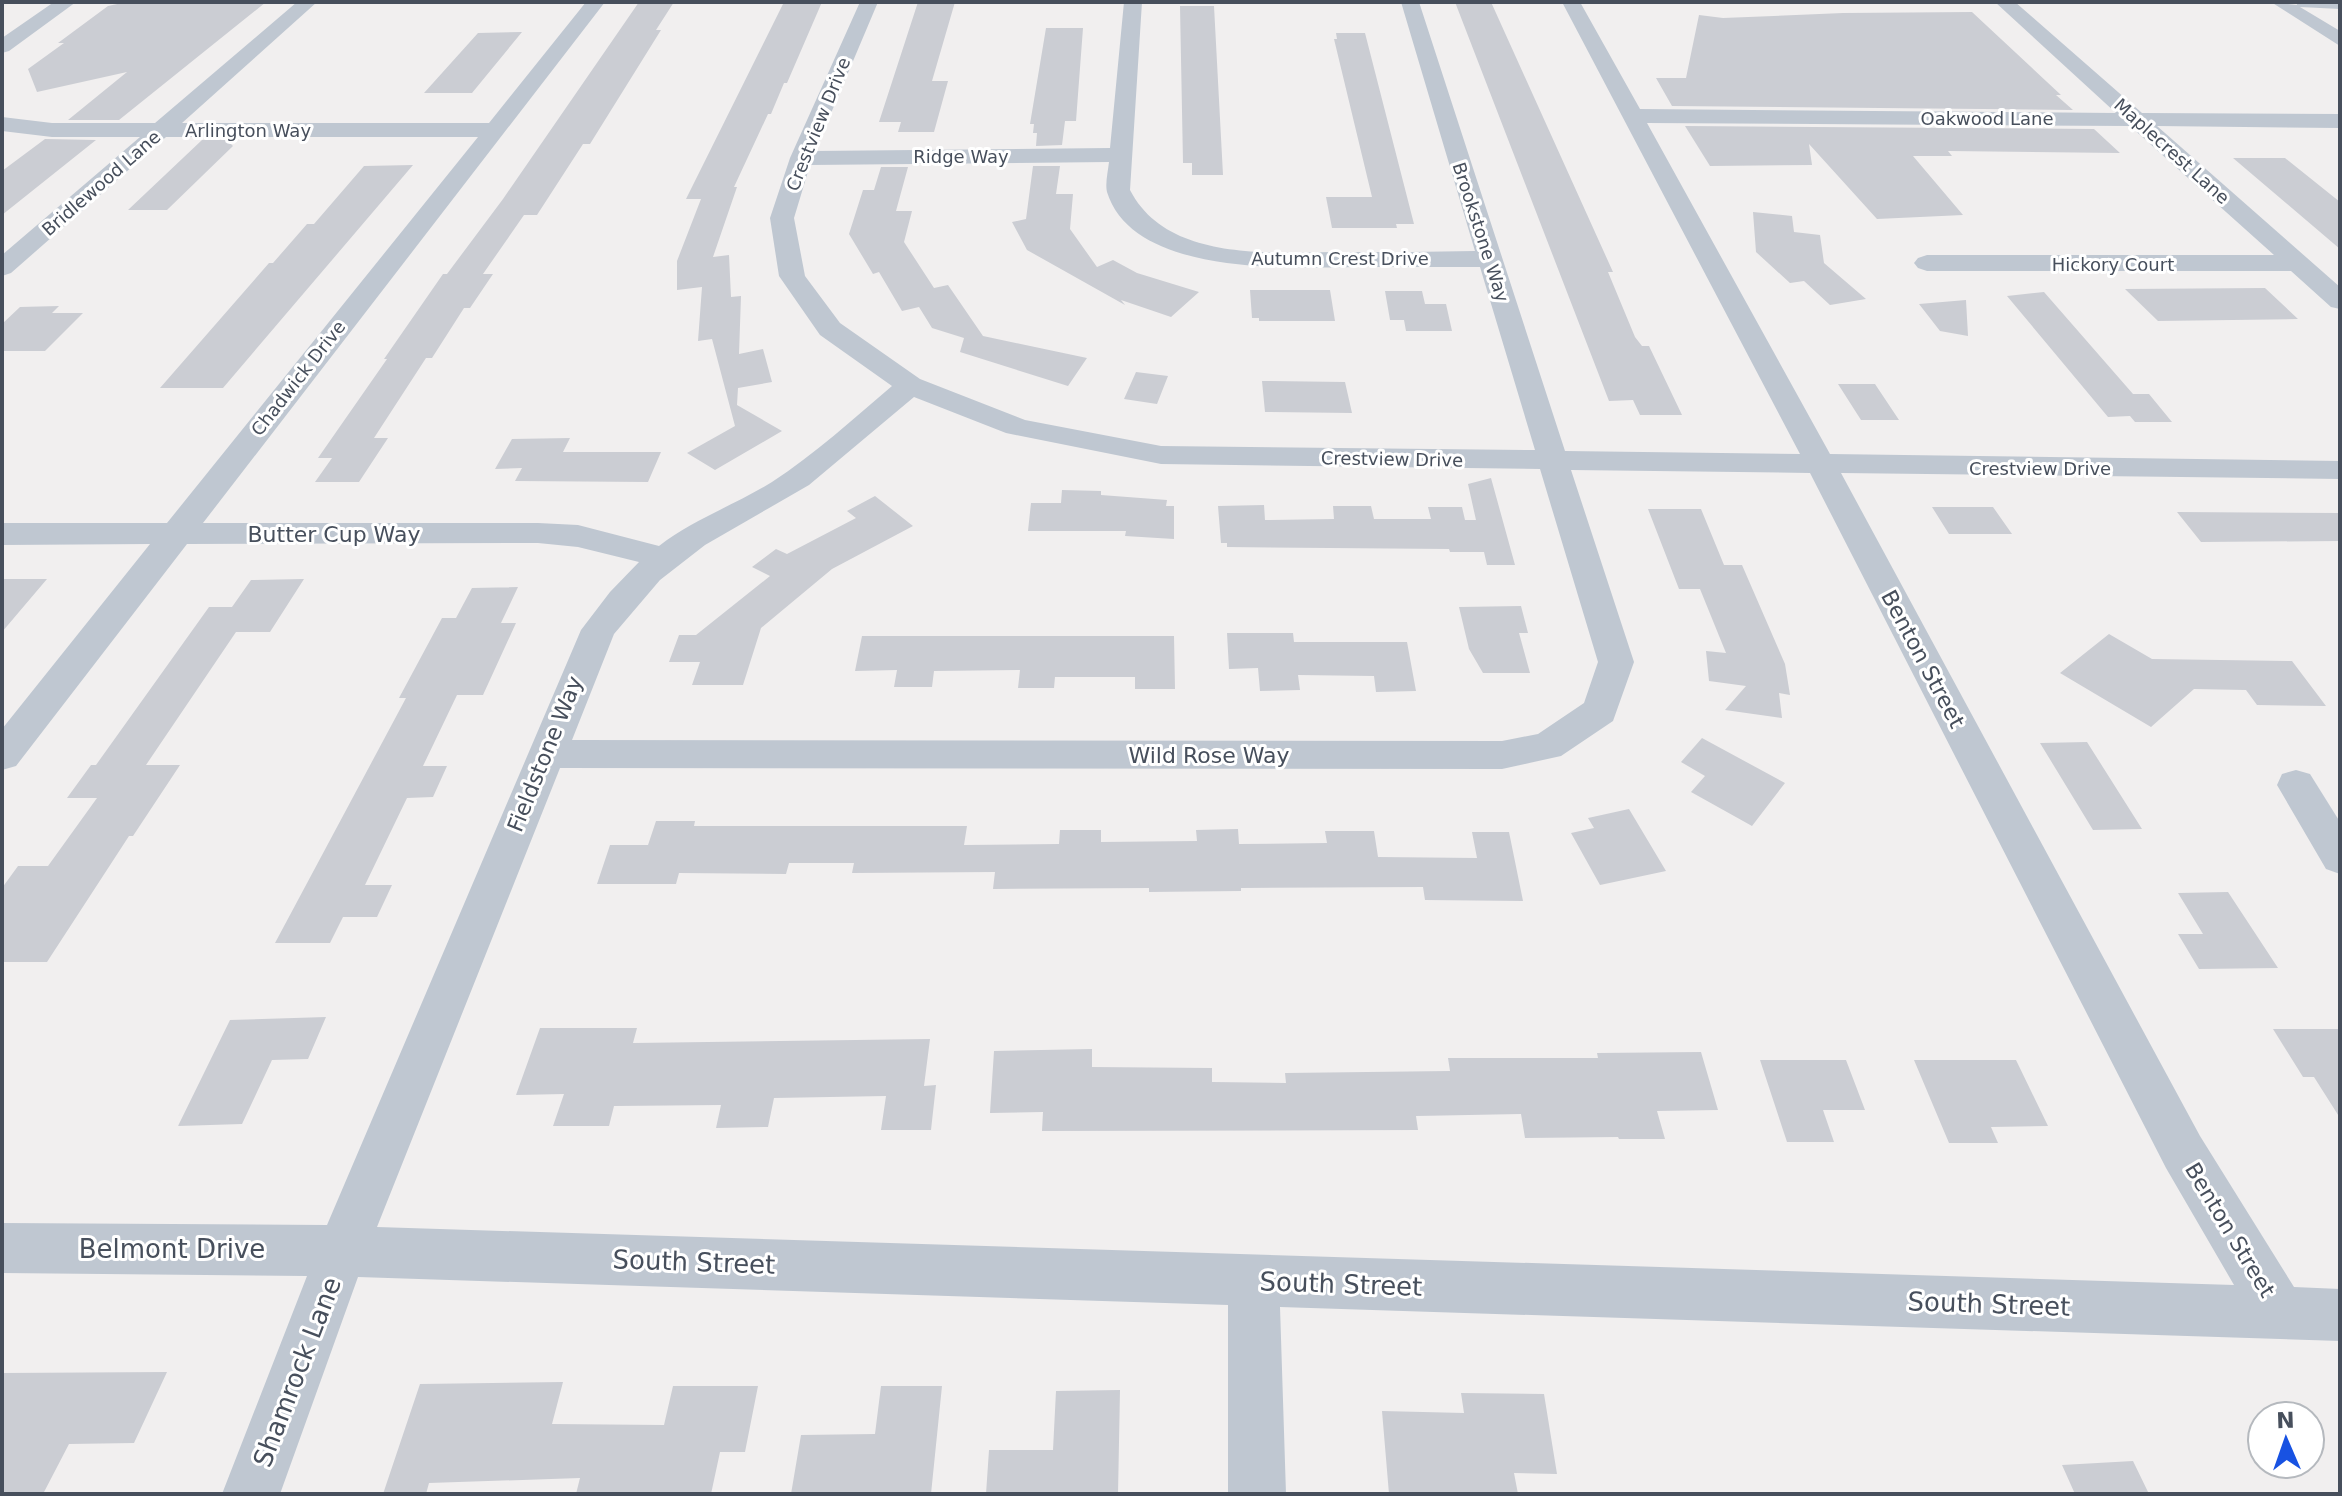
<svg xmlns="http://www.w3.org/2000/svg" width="2342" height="1496" font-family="'DejaVu Sans',sans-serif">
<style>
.building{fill:#cbcdd3}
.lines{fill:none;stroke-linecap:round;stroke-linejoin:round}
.minor{fill:#bfc7d1;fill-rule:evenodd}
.labels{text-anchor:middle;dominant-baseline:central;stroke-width:6;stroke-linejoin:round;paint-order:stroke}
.far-street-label{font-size:18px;fill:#474f5c;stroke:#fff}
.street-label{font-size:22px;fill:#474f5c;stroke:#fff}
.near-street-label{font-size:26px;fill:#474f5c;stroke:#fff}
</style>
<rect width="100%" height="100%" fill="#f1efef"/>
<path class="building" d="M266,2L119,120H68L127,72L37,92L28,69L64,43H58L108,6L122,3Z
M639,2H674L656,30H661L590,144H583L537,215H524L483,274H493L470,308H464L432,358H426L374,438H388L359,482H315L332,458H318L387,359H384L443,274H447L503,199Z
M784,2H822L787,83H784L771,114H768L734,187H737L713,257L729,255L731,297L741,296L739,354L763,349L772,382L738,388L737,405L782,431L715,470L687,453L735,426L712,339L698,341L702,287L677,290V261L701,199H686Z
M918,2H955L932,81H948L934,132H898L901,122H879Z
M1455,2H1491L1613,272H1608L1635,337L1642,346H1649L1682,415H1640L1633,400L1609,401Z
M1180,6H1214L1223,175H1192V163H1183Z
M1972,12L2061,95H2056L2073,110L1672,106L1656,78H1686L1699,15L1723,18L1843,13Z
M1046,28H1083L1076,121H1065L1062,145L1036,146L1037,133H1033L1034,124H1030Z
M522,32L472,93H424L478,33Z
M1336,33H1365L1414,224H1396L1397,228H1332L1326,197H1372L1334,39H1337Z
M1685,126L2094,129L2120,153L1948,151L1952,156H1913L1963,215L1877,219L1809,144L1812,165L1710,166Z
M45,139L96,140L2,215V171Z
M202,140H227L233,146L167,210H128Z
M2233,158H2285L2340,202V249Z
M413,165L223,388H160L269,263H273L307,224H314L364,166Z
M1033,166H1060L1056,194H1073L1070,229L1097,267L1113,260L1137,273L1199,292L1171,317L1121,300L1125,305L1027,250L1012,222L1026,219Z
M881,167H908L896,211H912L904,242L934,288L948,285L983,336L1087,358L1068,386L960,352L964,338L932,328L919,307L902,311L879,272L873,274L849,234L863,190H874Z
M1753,212L1792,216L1794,232L1820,235L1824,263L1866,299L1830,305L1804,281L1790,283L1756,252Z
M2265,288L2298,319L2158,321L2125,289Z
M1250,290H1330L1335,321H1259V318H1252Z
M1385,291H1422L1425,304H1446L1452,331H1406L1404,320H1390Z
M2044,292L2133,394H2149L2172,422H2135L2130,416L2108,417L2007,296Z
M1966,300L1968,336L1940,331L1919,304Z
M59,306L52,313H83L45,351H2V324L20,307Z
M1136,372L1168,376L1157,404L1124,399Z
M1262,381L1345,382L1352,413L1265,412Z
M1838,384H1875L1899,420H1861Z
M570,438L563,452H661L648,482L515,481L522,468L495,469L512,439Z
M1491,478L1515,565H1487L1484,552H1450L1449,549L1227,547V543H1221L1218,506L1264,505L1265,520L1334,519L1333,506H1371L1374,519H1431L1428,507H1462L1465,520H1476L1468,484Z
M1062,490L1101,491V495L1167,500L1166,506H1174V539L1125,536L1126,531H1028L1031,503H1061Z
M875,496L913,526L832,569L761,628L743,685H692L700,662H669L679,635H696L770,576L752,567L776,549L787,554L856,518L847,511Z
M1932,507H1993L2012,534H1949Z
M1648,509H1701L1724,565H1742L1785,664L1790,695L1779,693L1782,718L1725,710L1746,686L1709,681L1706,651L1726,653L1700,589H1679Z
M2177,512L2340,513V541L2201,542Z
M2,579H47L2,632Z
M304,579L270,632H236L146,765H180L133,836H129L47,962H2V888L18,866H48L97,798H67L91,765H96L209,607H232L251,580Z
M518,587L501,623H516L483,695H457L423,766H447L433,797L407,798L365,885H392L377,917H343L330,943H275L406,698H399L442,618H456L472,588Z
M1521,606L1528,633H1519L1530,673H1483L1469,649L1459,607Z
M1227,633H1293L1294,642H1407L1416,691L1376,692L1374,676L1298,675L1300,690L1260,691L1258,668L1229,669Z
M2109,634L2152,659L2292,661L2326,706L2257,705L2246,690L2194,689L2151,727L2060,673Z
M862,636H1174L1175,689H1135V677H1055L1054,688H1018L1020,670L934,671L932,687H894L897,670L855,671Z
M1702,738L1785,783L1752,826L1691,792L1705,776L1681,762Z
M2087,742L2142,829L2093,830L2040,743Z
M1629,809L1666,871L1600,885L1571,833L1594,828L1588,818Z
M656,821H695L694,826H967L964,845L1059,844L1060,830H1101V842L1197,841L1196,830L1238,829L1239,844L1327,843L1325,831H1374L1378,857L1477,858L1472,832H1509L1523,901L1425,900L1423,887L1241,888V891L1149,892V888L993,889L995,872L852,873L854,863H789L786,874L679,873L676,884H597L610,845H648Z
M2228,892L2278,968L2199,969L2178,934H2203L2178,893Z
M326,1017L308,1059L272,1060L242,1124L178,1126L230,1020Z
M540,1028H637L633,1043L930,1039L924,1086L936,1085L931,1130H881L886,1096L774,1098L768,1127L716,1128L721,1105L614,1106L609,1126H553L564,1094L516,1095Z
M2273,1029H2340V1118L2314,1077H2303Z
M1092,1049V1067L1212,1068V1082L1286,1083L1285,1073L1450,1071L1448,1058H1598L1597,1053L1701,1052L1718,1110L1657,1111L1665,1139H1619L1618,1137L1525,1138L1521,1114L1416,1116L1418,1130L1042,1131L1043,1112L990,1113L994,1051Z
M1760,1060H1846L1865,1110H1823L1834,1142H1787Z
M1914,1060H2016L2048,1126L1991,1127L1998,1143H1949Z
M167,1372L134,1443L69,1444L43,1494H2V1373Z
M563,1382L552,1424L664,1425L673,1386H758L745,1452H720L711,1494H576L580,1478L429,1483L426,1494H383L420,1384Z
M881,1386H942L931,1494H791L801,1435L875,1434Z
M1120,1390L1118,1494H986L989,1450H1053L1056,1391Z
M1461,1393L1544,1394L1557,1474L1514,1473L1518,1494H1389L1382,1411L1464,1413Z
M2133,1461L2149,1494H2075L2062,1465Z"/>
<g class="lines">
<path class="minor" d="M54,2H76L9,51L2,53V38Z
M297,2H317L182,123H489L586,2H605L203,523H538L578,525L659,546C694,519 735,505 772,482C815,454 853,419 892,386L820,335L779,276L770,218L790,158L860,2H878L815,151L1110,148L1124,2H1142L1130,190C1168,264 1277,252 1347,252C1390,252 1432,252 1475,251L1401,2H1419L1565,451L1800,454L1562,2H1580L1640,109L2116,113L1995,2H2015L2142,113L2340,114V128L2157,126L2340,287V309L2331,307L2291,271H1927L1918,268L1914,263L1918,258L1927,255H2274L2130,126L1647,123L1830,454L2340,461V479L1841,473L2200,1136L2294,1287L2340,1289V1341L1280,1307L1286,1494H1228V1305L358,1277L280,1494H222L307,1276L2,1273V1223L327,1225L581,630L610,592L639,562L578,547L538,543L187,544L16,766L2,770V729L150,544L2,545V523H167L478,137H166L11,273L2,276V255L140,137H52L2,131V117L52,123H155ZM1109,162C1108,171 1105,184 1107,192C1133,276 1289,268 1357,267C1398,267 1439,267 1480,267L1535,450L1161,446L1025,420L920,379L840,323L805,276L794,218L810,165ZM914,397L1006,433L1161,464L1540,469L1598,662L1584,703L1538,734L1502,741L572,740L614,634L660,580L705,545L809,485ZM1571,470L1810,473L2166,1168L2234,1285L377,1227L560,768L1502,769L1561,756L1613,721L1634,662Z
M2271,2L2297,5L2296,2H2340V9L2300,7L2340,31V46Z
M2296,770L2310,774L2340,822V874L2326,869L2277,785L2282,774Z"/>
</g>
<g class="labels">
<g class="far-street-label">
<text x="1987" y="118">Oakwood Lane</text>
<text transform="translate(818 124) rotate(-68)">Crestview Drive</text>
<text x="248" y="130">Arlington Way</text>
<text transform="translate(2172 151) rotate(42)">Maplecrest Lane</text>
<text x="961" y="156">Ridge Way</text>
<text transform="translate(101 183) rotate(-41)">Bridlewood Lane</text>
<text transform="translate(1481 232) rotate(72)">Brookstone Way</text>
<text x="1340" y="258">Autumn Crest Drive</text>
<text x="2113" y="264">Hickory Court</text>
<text transform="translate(298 378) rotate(-52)">Chadwick Drive</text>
<text transform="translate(1392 459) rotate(1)">Crestview Drive</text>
<text x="2040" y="468">Crestview Drive</text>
</g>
<g class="street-label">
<text x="334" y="534">Butter Cup Way</text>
<text transform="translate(1923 659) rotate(62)">Benton Street</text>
<text transform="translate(545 754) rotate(-68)">Fieldstone Way</text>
<text x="1209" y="755">Wild Rose Way</text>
<text transform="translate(2230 1230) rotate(59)">Benton Street</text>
</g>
<g class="near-street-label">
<text x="172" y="1249">Belmont Drive</text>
<text transform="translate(694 1262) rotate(2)">South Street</text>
<text transform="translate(1341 1284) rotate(2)">South Street</text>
<text transform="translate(1989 1304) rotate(2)">South Street</text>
<text transform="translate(297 1372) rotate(-69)">Shamrock Lane</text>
</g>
</g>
<rect width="2342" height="1496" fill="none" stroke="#474f5c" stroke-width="8"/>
<g transform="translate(2286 1440) rotate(358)"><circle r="38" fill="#ffffff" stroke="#b5b9be" stroke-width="2"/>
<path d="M0-6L14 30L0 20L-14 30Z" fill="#1852e2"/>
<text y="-12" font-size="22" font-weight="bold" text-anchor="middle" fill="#474f5c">N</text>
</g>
</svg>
